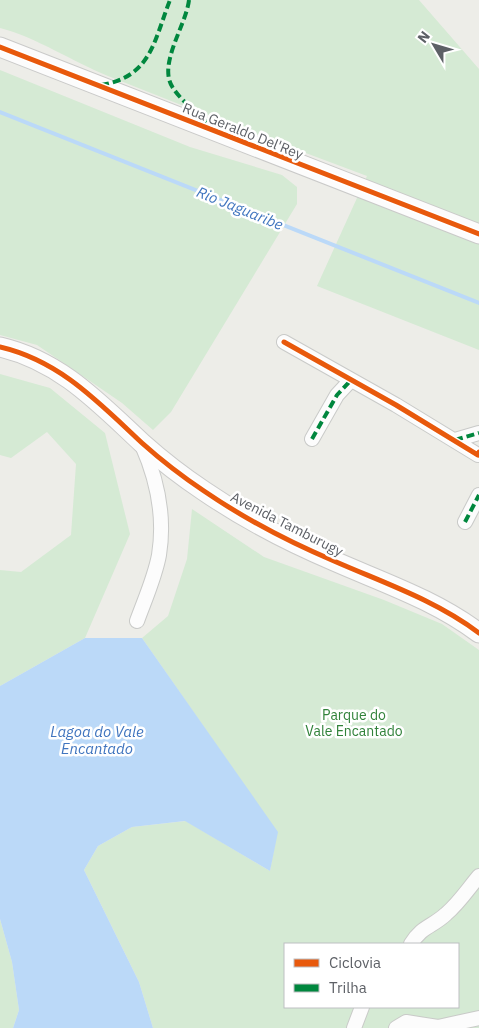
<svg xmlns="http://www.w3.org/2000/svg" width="479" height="1028" font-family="'IBM Plex Sans',sans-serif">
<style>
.green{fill:#d5ead4;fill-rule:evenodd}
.water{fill:#bbd9f8}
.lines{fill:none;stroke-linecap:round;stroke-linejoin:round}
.stream{stroke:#bbd9f8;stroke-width:4}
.street-casing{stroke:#c9cac8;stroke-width:16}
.secondary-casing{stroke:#cacac9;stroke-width:21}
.street{stroke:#fcfcfc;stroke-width:14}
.secondary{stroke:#fcfcfc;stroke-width:19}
.quiet{stroke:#00873e;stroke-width:4;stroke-dasharray:8 4;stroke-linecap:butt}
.cycleway-casing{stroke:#fff;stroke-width:8}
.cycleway{stroke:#e8590c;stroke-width:5}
.labels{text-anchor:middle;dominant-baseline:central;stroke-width:5;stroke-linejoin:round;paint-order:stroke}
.street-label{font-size:14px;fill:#5d6066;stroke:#fff}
.park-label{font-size:14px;fill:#31823a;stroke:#fff}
.water-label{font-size:15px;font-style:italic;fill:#4075bf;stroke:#fff}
</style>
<rect width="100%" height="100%" fill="#edede8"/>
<path class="green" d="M0,0H419L479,69V350L317,286L367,176C280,144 194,110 108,76C71,61 38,38 0,28Z
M0,70L190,147L282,175L297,187V204L171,412L153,430L122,403L37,345L0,335Z
M0,374L50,388L105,433L130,534L85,638L0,686V570L21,572L71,535L76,464L47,432L11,458L0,455Z
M192,509L264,557L384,600L442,624L479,650V1028H153L139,982L84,870L98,846L132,827L186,821L270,871L277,832L142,638L168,616L187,559ZM285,944H458V1007H285Z
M0,919L12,962L19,1010L13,1028H0Z"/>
<path class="water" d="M85,638H142L278,832L270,871L185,821L132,827L98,846L84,870L139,982L153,1028H13L19,1010L12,962L0,919V686Z"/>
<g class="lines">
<path class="stream" d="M0,112L479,303"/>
<defs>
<path id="street" d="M284,342L396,405L478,455
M312,439L337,395L351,380
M455,440L479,433
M465,522L479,495
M137,621C145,599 155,577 159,555C165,518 157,479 142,445
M411,944C422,926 432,927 446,914C459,903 468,889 479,876
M354,1028L362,1007
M396,1028L406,1022L438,1027L479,1018"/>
<path id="secondary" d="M0,47L479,234
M0,347C60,361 98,402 142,443C161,460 183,477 204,491C245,519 289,542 334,561C384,583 435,600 479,633"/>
</defs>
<use href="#street" class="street-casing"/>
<use href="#secondary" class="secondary-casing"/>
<use href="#street" class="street"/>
<use href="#secondary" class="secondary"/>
<path class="quiet" d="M189,0C186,26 157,65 173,88C182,102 199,114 211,126
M101,85C151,77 154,41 170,0
M312,439L337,395L351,380
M455,440L479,433
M465,522L479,495"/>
<defs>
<path id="cycleway" d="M0,47L479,234
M284,342L396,405L478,455L479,452
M0,347C60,361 98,402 142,443C161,460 183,477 204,491C245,519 289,542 334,561C384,583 435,600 479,633"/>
</defs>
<use href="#cycleway" class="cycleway-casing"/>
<use href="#cycleway" class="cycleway"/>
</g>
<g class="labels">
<g class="street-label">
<text transform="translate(243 131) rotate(22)">Rua Geraldo Del'Rey</text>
<text transform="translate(287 524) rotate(27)">Avenida Tamburugy</text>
</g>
<g class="park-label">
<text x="354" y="715">Parque do<tspan x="354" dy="16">Vale Encantado</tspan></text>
</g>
<g class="water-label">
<text transform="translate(240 208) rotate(22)">Rio Jaguaribe</text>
<text x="97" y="731">Lagoa do Vale<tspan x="97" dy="17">Encantado</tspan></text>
</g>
</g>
<rect x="284" y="943" width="175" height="65" fill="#ffffff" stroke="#bebfc2"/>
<rect x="294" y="959" width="25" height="8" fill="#e8590c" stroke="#bebfc2"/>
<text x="329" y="968" font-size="15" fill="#5d6066">Ciclovia</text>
<rect x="294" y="984" width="25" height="8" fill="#00873e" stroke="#bebfc2"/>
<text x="329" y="993" font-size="15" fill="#5d6066">Trilha</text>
<g transform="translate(434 45) rotate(308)" stroke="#ffffff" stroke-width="4" paint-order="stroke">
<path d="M0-4L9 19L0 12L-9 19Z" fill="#5d6066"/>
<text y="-8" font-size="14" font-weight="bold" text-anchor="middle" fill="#5d6066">N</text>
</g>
</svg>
